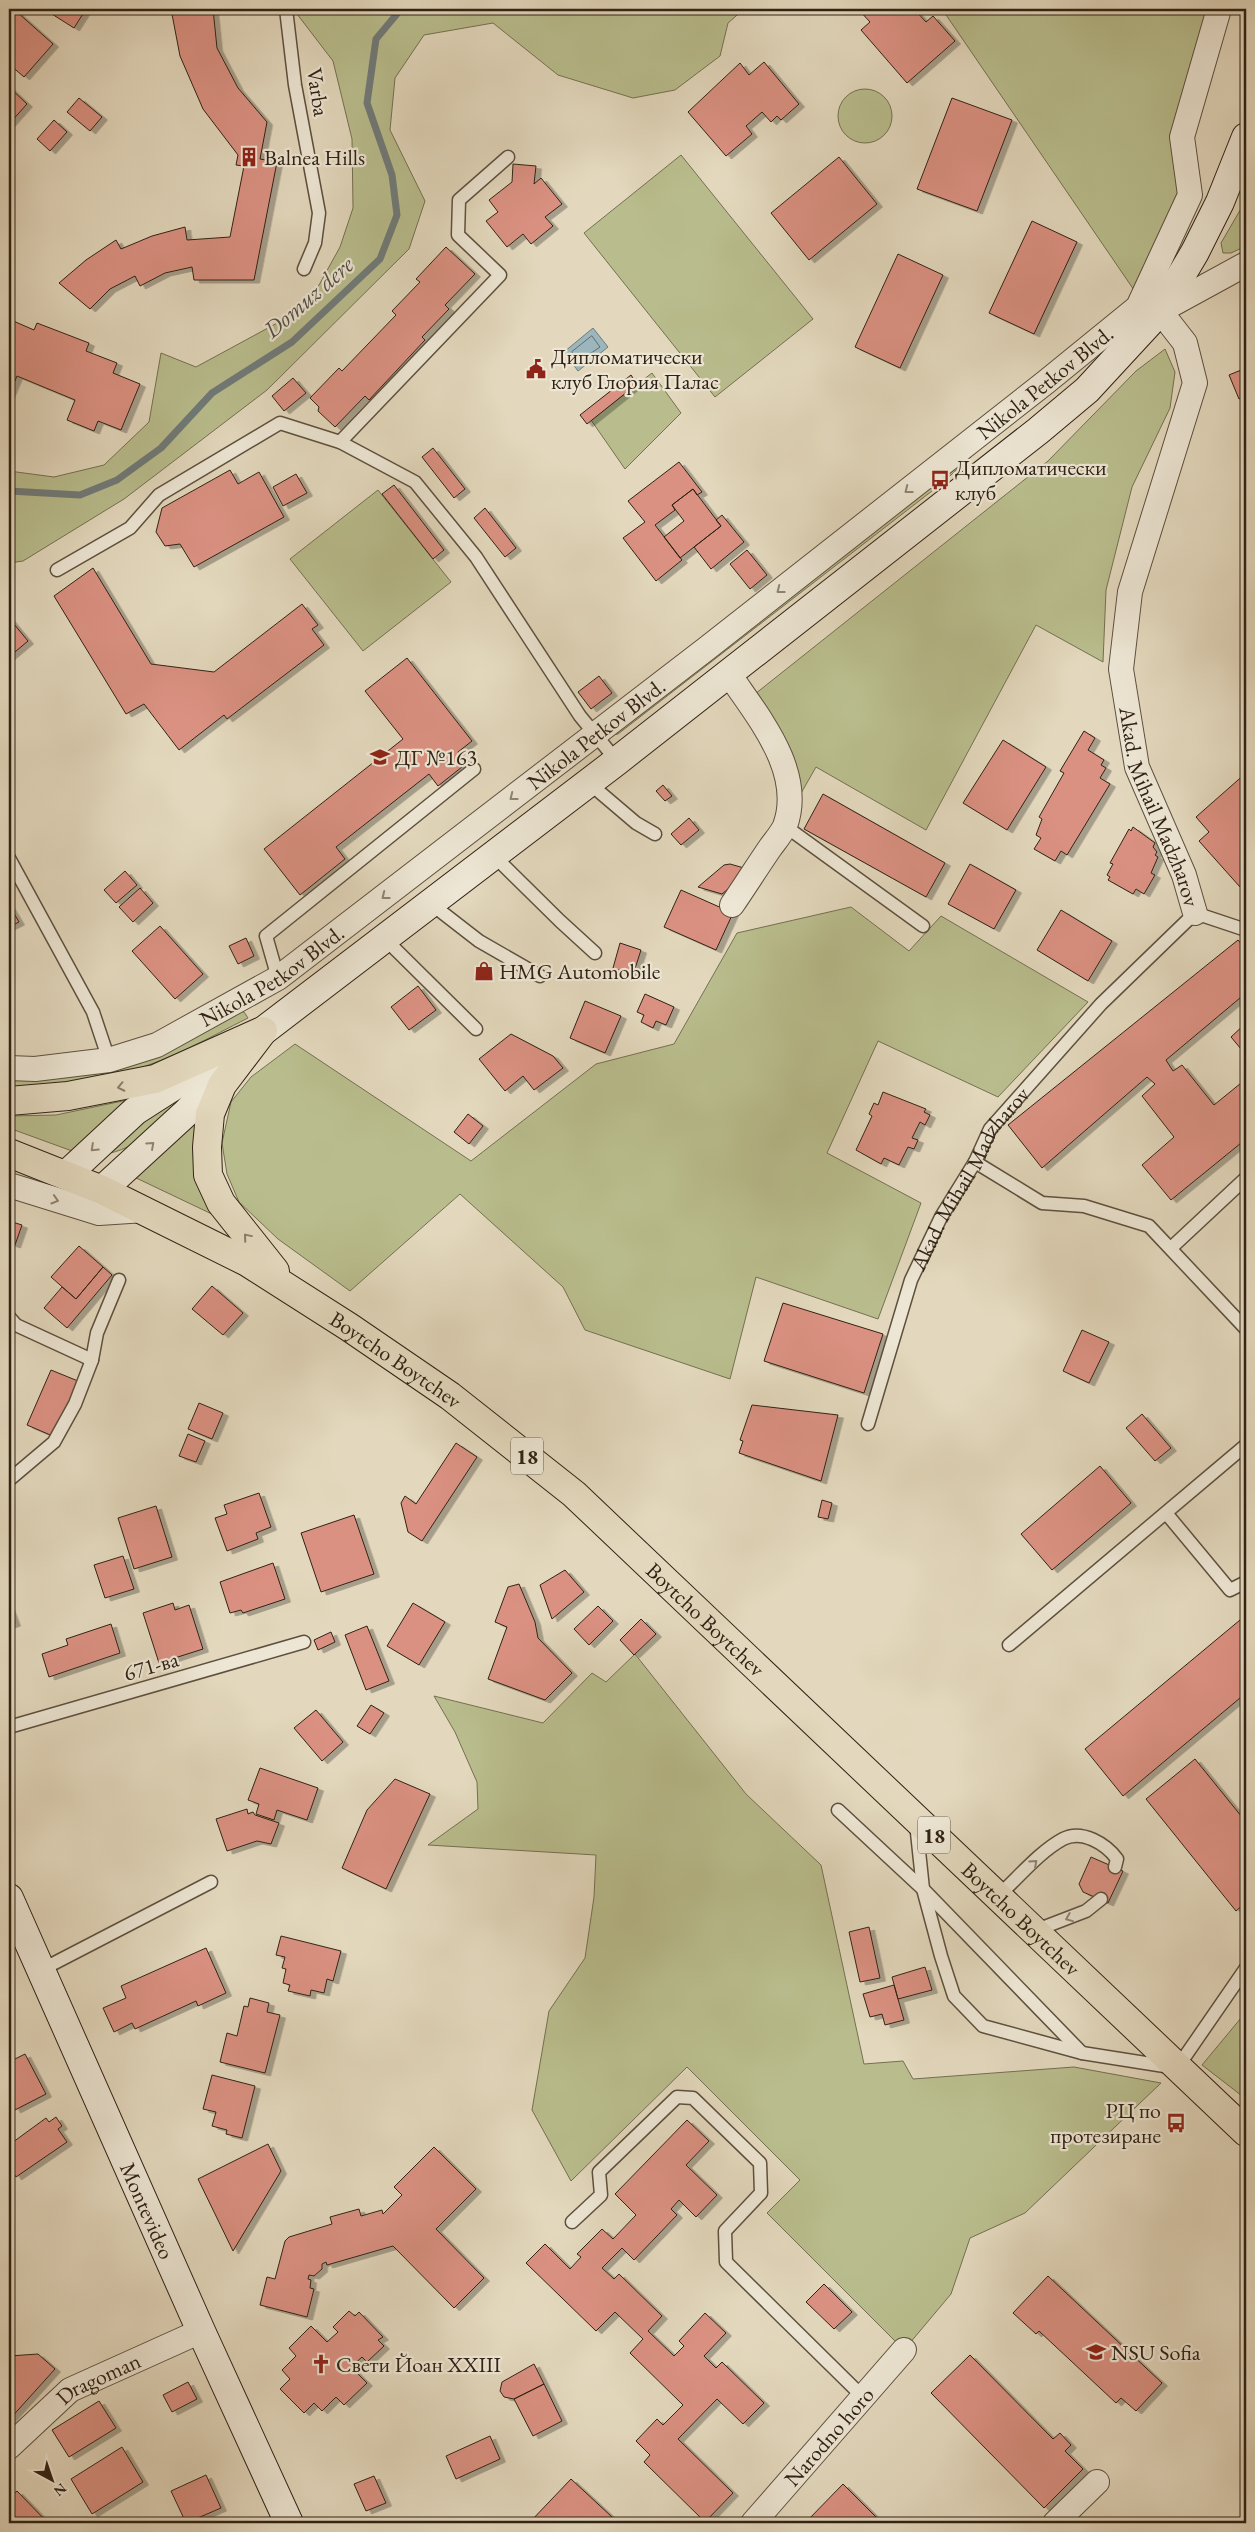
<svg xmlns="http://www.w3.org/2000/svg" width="1255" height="2532" font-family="'EB Garamond',serif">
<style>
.green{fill:#b9bd8d;stroke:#747051}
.water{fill:#9bb6bd;stroke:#707b7a}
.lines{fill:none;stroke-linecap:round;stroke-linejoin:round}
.shore{stroke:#666c69;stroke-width:1}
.stream{stroke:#707b7a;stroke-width:7}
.building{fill:#db9182;stroke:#302215;filter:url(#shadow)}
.lane-casing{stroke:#5d503f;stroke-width:15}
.street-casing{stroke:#5d503f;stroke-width:26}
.secondary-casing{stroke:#302215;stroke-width:30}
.highway-casing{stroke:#302215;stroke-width:30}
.lane{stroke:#ede6d4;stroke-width:12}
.street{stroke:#ede6d4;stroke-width:24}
.secondary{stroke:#ede6d4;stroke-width:28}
.highway{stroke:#e3d8bd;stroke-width:28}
.oneway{stroke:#8e8474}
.oneway2{stroke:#8a7d69}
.labels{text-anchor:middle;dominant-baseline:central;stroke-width:4.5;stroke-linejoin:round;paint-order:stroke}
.shield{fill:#ede6d4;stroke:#695d4e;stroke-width:1}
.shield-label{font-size:21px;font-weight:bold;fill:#302215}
.street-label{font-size:22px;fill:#302215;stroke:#ede6d4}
.poi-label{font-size:22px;fill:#302215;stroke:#ede6d4;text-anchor:start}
.water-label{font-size:24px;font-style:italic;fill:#504e47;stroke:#ede6d4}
</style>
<defs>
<filter id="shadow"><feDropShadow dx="5.5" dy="3" stdDeviation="0" flood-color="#0004"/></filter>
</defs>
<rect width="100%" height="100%" fill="#e3d8bd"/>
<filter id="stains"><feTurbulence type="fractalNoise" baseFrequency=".004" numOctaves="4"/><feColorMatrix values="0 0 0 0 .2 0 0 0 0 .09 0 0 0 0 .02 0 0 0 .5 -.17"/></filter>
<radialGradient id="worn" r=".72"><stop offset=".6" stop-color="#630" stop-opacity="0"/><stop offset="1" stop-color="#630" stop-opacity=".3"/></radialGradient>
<path class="green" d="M296,9H744L728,23L720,56L675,90L633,98L558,75L493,23L424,35L395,78L390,130L425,201L409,249L267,390L124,499L23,561L9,563V471L54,477L104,465L149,422L161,353L196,367L292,315L319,285L340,247L353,208L352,139L333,61L297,14Z
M942,9H1209L1179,202L1136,293Z
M838 116a27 27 0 1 1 54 0a27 27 0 1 1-54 0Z
M681,155L813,319L715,397L584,233Z
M1246,200V246L1231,253H1223L1221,243Z
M1165,349L1175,372L1170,408L1132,487L1106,590L1103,662L1036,625L926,830L816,767L800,795L755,694L1048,461L1136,371Z
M652,373L681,413L625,469L591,420Z
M982,447L941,484L618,734L611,735Z
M378,490L451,582L363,651L290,559Z
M851,907L909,951L941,916L1088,1002L998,1097L878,1041L827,1153L921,1203L878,1319L756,1277L730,1379L585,1330L563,1287L460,1194L350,1291L278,1239L239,1202L227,1174L222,1143L231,1102L251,1077L295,1044L471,1161L596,1064L674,1044L737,933Z
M233,1009L244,1012L248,1018C210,1037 171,1060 129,1071C90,1081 49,1086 9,1088V1074L68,1071Z
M177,1092L186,1096C164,1117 141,1147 110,1153L113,1143Z
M132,1099L72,1151L9,1128V1116L56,1115Z
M200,1110L216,1216L132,1176Z
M635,1654L746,1794L821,1865L864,2064L903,2061L913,2079L1074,2067L1161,2083L1025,2213L970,2238L951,2294L904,2350L767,2213L800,2180L687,2067L571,2181L532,2110L549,2011L585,1958L594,1897L596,1855L428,1845L478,1809L477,1782L455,1732L434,1696L543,1723L592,1673L606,1682Z
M1246,2012V2099L1202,2065Z"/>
<path class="water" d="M593,328L608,347L578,371L564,352Z"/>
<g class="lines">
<path class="shore" d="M592,336L600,347L578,362L572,352Z"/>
<path class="stream" d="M9,491L80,495L117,480L161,448L212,393L292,342L380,259L397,215L392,175L367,103L376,39L401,9"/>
</g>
<path class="building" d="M44,9H86L74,28Z
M171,9H213L217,48L238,88L267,122L260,159L277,162L254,280H194L192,267L165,273L140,286L135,276L110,289L90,309L59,283L86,260L116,240L121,249L152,236L185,227L187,240L230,237L244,166L236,165L238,155L203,109L180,56Z
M858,9H914L926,22L933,16L955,41L907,83L861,30L870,22Z
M17,12L53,44L24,77L9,64V20Z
M764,62L799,104L781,120L777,116L771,122L762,112L746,126L752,134L726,156L688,112L740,63L749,75Z
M9,87L27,104L9,124Z
M79,98L102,117L90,131L67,112Z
M952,98L1012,120L977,211L917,189Z
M54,120L67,132L50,151L37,139Z
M839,157L877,204L809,260L771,213Z
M513,164L536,166L534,184L541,178L562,204L545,217L553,226L531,244L523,234L507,247L486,221L498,212L489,200L512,182Z
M1032,221L1077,242L1034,334L989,313Z
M446,247L475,274L445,305L449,309L422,337L425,340L369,400L365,396L335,427L318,411L319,407L310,398L339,368L342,371L396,315L392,311L420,282L416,279Z
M898,254L943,275L900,368L855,347Z
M11,320L34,330L37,323L89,343L86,351L117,363L113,373L140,384L121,430L98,421L94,431L67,420L75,400L17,376L9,395V326Z
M1246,368V396L1239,399L1229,375Z
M631,375L637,384L587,424L580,415Z
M293,378L306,393L284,411L272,396Z
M433,448L465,489L454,498L422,457Z
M679,462L702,492L697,495L693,489L672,505L675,510L655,525L682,560L656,581L623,538L645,522L628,501Z
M230,470L238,484L259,472L284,517L194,567L180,544L165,546L156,532L162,508Z
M296,474L307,493L283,506L273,487Z
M394,485L444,550L433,559L382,494Z
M693,489L721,526L680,558L664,537L684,521L672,505Z
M485,508L516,548L505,557L474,518Z
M722,515L744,542L711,569L694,547L721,526L716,520Z
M747,550L767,575L750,589L730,564Z
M93,568L151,664L214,672L302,604L318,625L312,629L324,645L227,719L224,715L179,750L144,704L126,714L54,596Z
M9,618L28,641L9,657Z
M407,658L472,741L458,752L467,763L438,786L429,774L336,847L345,859L300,895L264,849L403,739L365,691Z
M599,676L612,693L591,709L578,692Z
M1084,731L1095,738L1088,750L1104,760L1101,765L1106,768L1100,778L1110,784L1067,855L1061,851L1055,861L1034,849L1041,838L1036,835L1042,819L1039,817L1064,773L1060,771Z
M1003,740L1046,767L1007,830L963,803Z
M1246,773V881L1240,887L1199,841L1209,832L1196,817Z
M663,785L672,796L665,801L656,791Z
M823,794L945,863L926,897L804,829Z
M689,818L699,830L681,845L671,834Z
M1133,827L1155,843L1153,847L1157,852L1155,855L1158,857L1151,873L1155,875L1144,894L1136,889L1133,894L1108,880L1110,877L1107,875L1113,864L1110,863L1129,829L1131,831Z
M730,864L751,870L722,894L698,887L724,865Z
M970,864L1016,890L994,929L948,904Z
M125,871L137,885L116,903L104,890Z
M140,888L153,903L133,922L119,907Z
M681,890L733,913L716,950L664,927Z
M9,905L19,922L9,927Z
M1061,910L1112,941L1088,981L1037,950Z
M160,926L203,974L175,999L132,951Z
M246,938L254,956L238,964L229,946Z
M1238,940L1246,949V993L1166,1060L1173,1071L1182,1065L1214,1105L1246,1079V1139L1171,1200L1142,1165L1174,1137L1142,1096L1155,1084L1147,1077L1042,1168L1008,1125Z
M620,943L641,950L633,975L613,968Z
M418,986L436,1010L409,1030L391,1007Z
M645,994L674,1007L666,1025L656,1021L653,1028L641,1022L644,1015L637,1012Z
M585,1001L621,1016L605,1053L570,1038Z
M1246,1023V1055L1231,1037Z
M511,1034L553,1056L563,1068L534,1090L523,1076L505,1091L479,1059Z
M883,1092L926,1109L924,1112L930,1115L925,1125L920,1122L912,1138L918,1140L914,1149L908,1147L899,1165L884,1158L881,1164L856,1150L872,1116L869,1114L874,1103L878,1105Z
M468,1114L483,1126L469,1144L454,1132Z
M9,1221L22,1225L15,1245L9,1243Z
M79,1246L103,1267L76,1299L51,1277Z
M103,1267L112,1275L67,1328L44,1308L62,1287L76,1299Z
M212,1286L243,1313L223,1335L192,1309Z
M783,1303L883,1334L864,1393L764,1361Z
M1082,1330L1109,1342L1089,1383L1063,1371Z
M51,1370L78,1381L55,1437L27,1425Z
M199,1403L223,1413L212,1439L188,1429Z
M752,1405L838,1415L821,1481L739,1453L743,1441L740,1440Z
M1142,1414L1171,1448L1155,1461L1126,1428Z
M188,1434L205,1441L196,1462L179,1456Z
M456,1443L477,1457L422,1541L408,1532L401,1503L405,1496L416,1504Z
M1100,1466L1131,1503L1052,1570L1021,1534Z
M259,1493L271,1527L256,1533L258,1539L227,1551L215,1518L227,1514L224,1505Z
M822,1500L832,1503L828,1519L818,1517Z
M156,1506L172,1557L134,1569L118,1518Z
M354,1515L374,1574L321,1592L301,1533Z
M123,1556L134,1589L105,1598L94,1565Z
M273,1563L285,1599L243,1613L241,1610L230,1613L220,1582Z
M565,1570L584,1592L552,1619L540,1585Z
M519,1584L535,1622L538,1638L572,1673L545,1700L488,1679L507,1627L495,1622L508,1587Z
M173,1603L175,1610L189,1605L203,1649L159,1663L143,1613Z
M413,1603L445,1622L419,1665L387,1646Z
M598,1606L613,1621L589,1645L574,1629Z
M9,1607L15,1623L9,1625Z
M1246,1615V1693L1123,1796L1085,1749Z
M641,1619L656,1634L634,1655L620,1640Z
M111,1624L120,1653L49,1677L42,1654L68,1645L66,1639Z
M367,1626L389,1681L366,1690L345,1635Z
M331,1632L335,1642L318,1650L314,1640Z
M371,1705L384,1713L370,1734L357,1726Z
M316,1710L343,1742L322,1761L294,1728Z
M1195,1759L1246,1822V1902L1236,1911L1146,1799Z
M260,1768L318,1788L307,1820L277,1810L274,1820L256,1814L259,1804L248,1800Z
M395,1779L430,1794L386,1889L342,1868L367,1810Z
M247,1809L248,1814L253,1812L255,1815L279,1823L271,1844L257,1841L227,1851L216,1819Z
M1091,1857L1123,1871L1108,1903L1083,1892L1079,1884Z
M869,1927L880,1978L860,1982L849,1932Z
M281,1936L341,1951L333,1981L327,1979L324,1993L311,1990L310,1996L288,1991L290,1985L283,1983L286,1969L282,1968L285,1957L276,1955Z
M206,1948L226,1993L198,2006L196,2001L135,2029L132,2023L114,2032L103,2008L126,1998L121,1986Z
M925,1967L932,1990L898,1999L892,1977Z
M894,1985L904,2020L885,2025L882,2014L870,2017L863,1994Z
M250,1998L269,2003L267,2012L280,2015L265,2073L220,2062L227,2033L237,2036L244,2006L248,2007Z
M25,2054L46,2094L15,2110L9,2098V2062Z
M212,2075L255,2086L242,2138L226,2134L227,2130L212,2126L216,2112L203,2109Z
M56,2117L62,2126L58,2129L67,2142L16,2177L9,2166V2145L46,2118L49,2122Z
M687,2120L709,2141L686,2165L717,2195L696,2217L679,2200L671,2209L677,2215L634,2260L622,2248L602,2268L614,2279L619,2274L662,2316L648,2331L674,2356L684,2346L679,2341L705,2313L726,2333L704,2356L716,2368L722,2362L764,2403L743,2424L717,2399L678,2439L733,2493L705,2522L644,2462L650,2455L636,2441L657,2419L663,2425L683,2405L630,2353L643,2339L615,2312L596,2331L526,2263L545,2244L570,2269L581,2257L577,2254L602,2229L613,2239L636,2215L615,2194Z
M268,2144L281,2171L233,2251L198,2179Z
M434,2147L476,2189L436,2229L484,2278L454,2308L393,2246L327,2265L326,2262L322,2264V2269L314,2276L309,2275L308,2279L311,2280L310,2288L314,2289L307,2317L260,2305L267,2277L275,2279L285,2241L289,2237L332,2224L330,2217L359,2209L361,2216L382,2210L383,2214L402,2195L394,2187Z
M1048,2276L1162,2383L1136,2411L1121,2398L1116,2403L1039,2331L1036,2334L1013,2313Z
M824,2284L852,2312L834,2329L806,2302Z
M349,2311L355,2316L359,2312L383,2337L378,2340L384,2346L367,2362L362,2357L351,2367L367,2383L344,2405L336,2397L322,2411L314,2403L304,2413L280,2389L290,2379L282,2370L296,2356L289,2348L311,2326L327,2342L338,2332L333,2327Z
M38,2354L55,2369L9,2420V2356Z
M970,2355L1053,2439L1060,2433L1071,2445L1065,2451L1083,2469L1044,2508L931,2393Z
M534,2364L544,2384L514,2399L504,2397L500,2391L502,2382Z
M188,2382L197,2399L172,2412L163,2395Z
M544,2384L562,2421L533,2436L514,2399Z
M99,2401L116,2428L69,2457L52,2430Z
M490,2436L500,2459L456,2479L446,2456Z
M122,2447L143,2482L92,2514L71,2479Z
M206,2475L221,2508L186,2523L171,2491Z
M374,2476L386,2503L366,2511L354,2484Z
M571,2479L612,2517L607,2523H529Z
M843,2484L882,2523H805Z
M17,2491L48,2523H9V2498Z"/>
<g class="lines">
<defs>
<g id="lane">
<path d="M286,9L295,85L319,213L315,243L304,269"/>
<path d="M340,442L500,275L458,235L459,200L508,157"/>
<path d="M57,570L130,528L159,495L280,423L340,442L415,482L476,557L580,716L617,761"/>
<path d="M589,783L636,823L655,834"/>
<path d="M785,826L923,926"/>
<path d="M493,855L560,921L595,953"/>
<path d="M9,858L93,1012L109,1060"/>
<path d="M430,903L479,941L540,976"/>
<path d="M384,938L476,1029"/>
<path d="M278,978L266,936L474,769"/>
<path d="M975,1162L1042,1203L1084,1206L1149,1226L1246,1329"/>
<path d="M1171,1248L1246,1178"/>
<path d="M9,1317L16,1325L92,1360"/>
<path id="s1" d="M868,1424L911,1280L941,1217L975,1162L990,1129L1101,1004L1195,913L1246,930"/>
<path d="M9,1480L54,1442L75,1404L92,1360L97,1333L119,1280"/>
<path d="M1166,1513L1230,1590L1246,1582"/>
<path d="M1009,1645L1246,1445"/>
<path d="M9,1727L304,1642"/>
<path d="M838,1810L923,1889L1082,2053"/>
<path d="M916,1823L923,1889L941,1956L954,1996L983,2026L1082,2053L1177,2068L1246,1968"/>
<path d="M998,1896C1018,1878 1039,1852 1063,1839C1082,1829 1106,1844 1117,1859L1115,1867"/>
<path d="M1034,1931L1086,1911L1101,1899"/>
<path d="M41,1970L211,1882"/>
<path d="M572,2222L601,2195L599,2172L677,2097L693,2098L760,2163L761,2193L725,2231L726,2262L862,2396"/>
</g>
<g id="street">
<path d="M1156,311H1160L1246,264"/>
<path id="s2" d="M1160,311L1185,343L1195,383L1130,592L1121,669L1137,767L1184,875L1195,913"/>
<path d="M729,674C757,716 805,771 785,826C782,833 775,841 770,848C757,867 745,886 732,905"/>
<path id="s3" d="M9,1068L35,1069L109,1060L157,1045L278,978L706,649L1046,382L1138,307L1190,195L1182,137L1219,9"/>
<path d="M9,1185L99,1213L145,1210"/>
<path id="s4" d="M9,2447L70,2390L201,2331"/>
<path id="s5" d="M753,2523L904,2350"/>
<path d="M1055,2523L1097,2482"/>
</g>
<g id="secondary">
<path d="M243,1043L263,1031L617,761L1038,431L1087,390L1160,311L1195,252L1220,202L1246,137"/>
<path d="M66,1175L135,1111L202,1068"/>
<path d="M102,1190L187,1112L228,1068"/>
<path id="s6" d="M9,1898L201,2331L289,2523"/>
</g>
<g id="highway">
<path d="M263,1031L222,1085L210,1114L207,1147L208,1175L221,1203L275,1271"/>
<path d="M9,1101L68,1096L155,1079L260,1032"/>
<path id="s7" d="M9,1153L102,1190L247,1262L349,1327L450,1396L574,1494L1246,2132"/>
</g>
</defs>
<use href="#lane" class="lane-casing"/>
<use href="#street" class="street-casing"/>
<use href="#secondary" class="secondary-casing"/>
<use href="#highway" class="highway-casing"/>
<use href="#lane" class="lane"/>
<use href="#street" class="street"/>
<use href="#secondary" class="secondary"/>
<use href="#highway" class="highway"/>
</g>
<defs><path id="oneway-chevron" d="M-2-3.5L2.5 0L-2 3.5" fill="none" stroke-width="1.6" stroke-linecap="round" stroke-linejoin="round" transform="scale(1.25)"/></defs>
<g class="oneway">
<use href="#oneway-chevron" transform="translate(908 490) rotate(142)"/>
<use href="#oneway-chevron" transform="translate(780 590) rotate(142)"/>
<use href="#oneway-chevron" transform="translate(513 797) rotate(142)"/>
<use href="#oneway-chevron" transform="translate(385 896) rotate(142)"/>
<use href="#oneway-chevron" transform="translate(151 1145) rotate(-42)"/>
<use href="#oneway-chevron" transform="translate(94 1148) rotate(137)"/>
<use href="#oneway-chevron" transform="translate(55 1200) rotate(17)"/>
<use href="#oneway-chevron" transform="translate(1034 1863) rotate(-42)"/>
<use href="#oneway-chevron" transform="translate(1069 1918) rotate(158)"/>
</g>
<g class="oneway2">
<use href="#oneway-chevron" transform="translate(121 1087) rotate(168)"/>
<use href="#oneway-chevron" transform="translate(247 1237) rotate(-130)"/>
</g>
<defs>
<symbol id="building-bare" viewBox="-9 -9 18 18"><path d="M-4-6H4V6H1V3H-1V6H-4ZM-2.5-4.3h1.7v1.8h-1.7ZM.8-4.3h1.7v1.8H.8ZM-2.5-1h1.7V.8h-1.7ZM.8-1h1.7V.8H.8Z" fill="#8f2418" stroke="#ede6d4" stroke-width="2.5" paint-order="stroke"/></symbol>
<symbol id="civic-bare" viewBox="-9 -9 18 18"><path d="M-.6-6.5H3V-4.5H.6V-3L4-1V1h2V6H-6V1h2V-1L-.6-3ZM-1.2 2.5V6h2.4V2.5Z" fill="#8f2418" stroke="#ede6d4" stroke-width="2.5" paint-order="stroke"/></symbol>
<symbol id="bus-bare" viewBox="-9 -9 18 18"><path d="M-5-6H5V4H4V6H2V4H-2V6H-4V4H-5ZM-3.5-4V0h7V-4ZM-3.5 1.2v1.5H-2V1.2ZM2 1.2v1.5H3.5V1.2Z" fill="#8f2418" stroke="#ede6d4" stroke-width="2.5" paint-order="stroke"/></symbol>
<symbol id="school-bare" viewBox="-9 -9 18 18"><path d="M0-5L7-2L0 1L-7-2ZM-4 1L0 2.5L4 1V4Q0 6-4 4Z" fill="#8f2418" stroke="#ede6d4" stroke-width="2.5" paint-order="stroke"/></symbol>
<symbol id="shop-bare" viewBox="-9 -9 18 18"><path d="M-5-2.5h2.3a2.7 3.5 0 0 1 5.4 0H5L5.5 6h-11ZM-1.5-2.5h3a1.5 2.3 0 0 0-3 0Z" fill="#8f2418" stroke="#ede6d4" stroke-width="2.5" paint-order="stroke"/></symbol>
<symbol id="church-bare" viewBox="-9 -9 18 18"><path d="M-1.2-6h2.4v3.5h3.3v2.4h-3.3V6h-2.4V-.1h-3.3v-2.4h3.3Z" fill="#8f2418" stroke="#ede6d4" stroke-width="2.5" paint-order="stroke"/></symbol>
</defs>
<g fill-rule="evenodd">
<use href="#building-bare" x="235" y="143" width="28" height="28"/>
<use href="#civic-bare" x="522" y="355" width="28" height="28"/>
<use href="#bus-bare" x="926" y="466" width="28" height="28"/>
<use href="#school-bare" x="366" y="743" width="28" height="28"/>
<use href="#shop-bare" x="470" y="957" width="28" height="28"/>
<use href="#bus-bare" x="1162" y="2109" width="28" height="28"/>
<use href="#school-bare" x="1082" y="2338" width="28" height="28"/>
<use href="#church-bare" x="307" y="2350" width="28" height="28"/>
</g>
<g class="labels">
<g class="shield">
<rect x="511" y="1437.5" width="32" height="37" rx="4"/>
<rect x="918" y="1816.5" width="32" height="37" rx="4"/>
</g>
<g class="shield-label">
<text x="527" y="1456">18</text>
<text x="934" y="1835">18</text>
</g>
<g class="street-label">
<text transform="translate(318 92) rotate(81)">Varba</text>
<text stroke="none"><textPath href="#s3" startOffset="1260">Nikola Petkov Blvd.</textPath></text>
<text stroke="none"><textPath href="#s3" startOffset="690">Nikola Petkov Blvd.</textPath></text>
<text stroke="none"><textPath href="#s2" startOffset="522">Akad. Mihail Madzharov</textPath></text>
<text stroke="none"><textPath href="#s3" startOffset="285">Nikola Petkov Blvd.</textPath></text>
<text stroke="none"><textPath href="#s1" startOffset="268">Akad. Mihail Madzharov</textPath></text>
<text stroke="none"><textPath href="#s7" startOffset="440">Boytcho Boytchev</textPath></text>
<text stroke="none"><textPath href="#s7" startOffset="845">Boytcho Boytchev</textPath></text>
<text transform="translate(151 1666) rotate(-16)">671-ва</text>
<text stroke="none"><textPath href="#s7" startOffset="1280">Boytcho Boytchev</textPath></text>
<text stroke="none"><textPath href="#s6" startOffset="342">Montevideo</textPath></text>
<text stroke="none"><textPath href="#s4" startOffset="114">Dragoman</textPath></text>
<text stroke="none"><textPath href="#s5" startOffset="115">Narodno horo</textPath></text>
</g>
<g class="poi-label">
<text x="264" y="157">Balnea Hills</text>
<text x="551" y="356">Дипломатически<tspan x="551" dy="25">клуб Глория Палас</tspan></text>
<text x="955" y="467">Дипломатически<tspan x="955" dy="25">клуб</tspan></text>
<text x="395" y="757">ДГ №163</text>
<text x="499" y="971">HMG Automobile</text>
<text x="1161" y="2110" text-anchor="end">РЦ по<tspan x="1161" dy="25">протезиране</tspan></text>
<text x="1111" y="2352">NSU Sofia</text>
<text x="336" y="2364">Свети Йоан XXIII</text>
</g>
<g class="water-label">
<text transform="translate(308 297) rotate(-41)">Domuz dere</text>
</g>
</g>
<rect width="1255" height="2532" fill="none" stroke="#e3d8bd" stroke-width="30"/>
<rect x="10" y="10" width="1235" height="2512" fill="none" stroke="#302215" stroke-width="2.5"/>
<rect x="15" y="15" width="1225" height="2502" fill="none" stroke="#302215"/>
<g transform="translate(52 2480) rotate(140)" stroke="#ede6d4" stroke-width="4" paint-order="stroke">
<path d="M0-4L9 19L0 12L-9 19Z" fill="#302215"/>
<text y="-8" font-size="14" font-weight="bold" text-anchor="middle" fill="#302215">N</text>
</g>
<rect width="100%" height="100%" filter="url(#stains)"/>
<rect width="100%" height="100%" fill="url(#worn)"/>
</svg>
